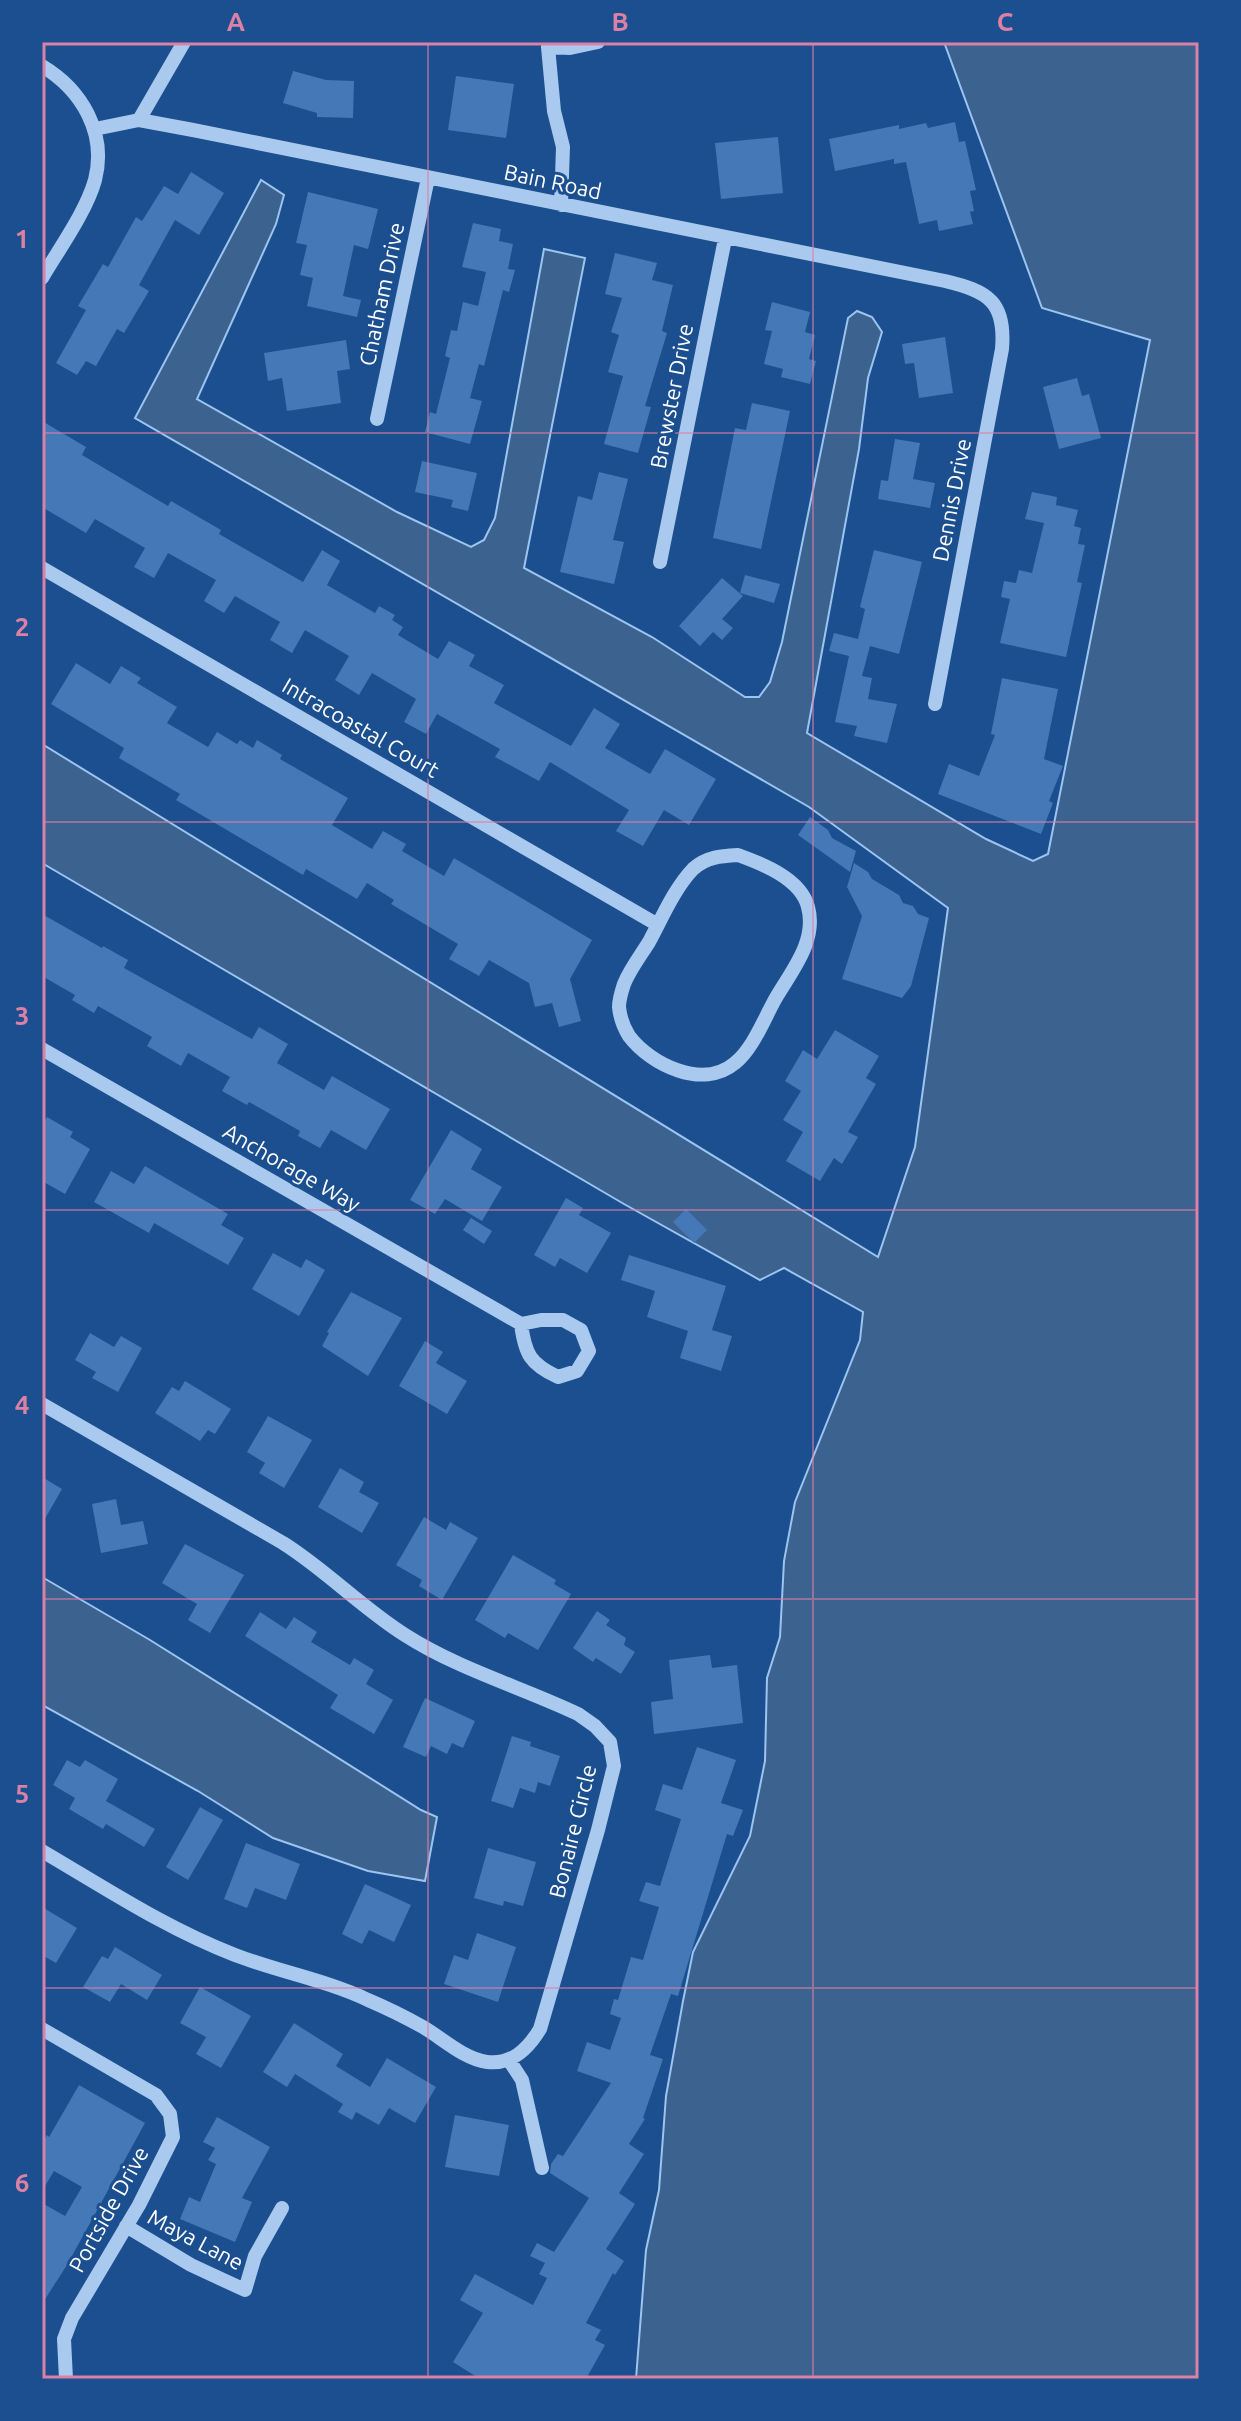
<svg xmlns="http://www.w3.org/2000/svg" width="1241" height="2421" font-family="Ubuntu,sans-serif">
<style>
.water{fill:#3c6290;stroke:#9cc4f0;stroke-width:2}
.building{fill:#4478b7}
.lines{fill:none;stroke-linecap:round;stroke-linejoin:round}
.minor{stroke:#a9c9ee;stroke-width:14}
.grid{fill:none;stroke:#dd80a5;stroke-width:2;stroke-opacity:0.55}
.labels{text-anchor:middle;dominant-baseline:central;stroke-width:6;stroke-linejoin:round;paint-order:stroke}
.street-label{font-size:22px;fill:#fff;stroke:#1b4f8f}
.neatline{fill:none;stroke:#dd80a5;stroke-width:3}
.grid-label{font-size:26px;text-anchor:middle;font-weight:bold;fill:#dd80a5}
</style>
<rect width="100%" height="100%" fill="#1b4f8f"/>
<path class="water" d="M944,42H1199V2379H636L646,2250L659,2190L666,2096L683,2001L693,1952L750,1836L765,1761L767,1678L780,1637L784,1561L795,1502L860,1340L863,1312L784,1268L760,1280L624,1204L42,863V744L878,1257L915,1147L948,908L809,807L135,418L261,180L284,195L276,224L197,399L397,512L471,547L484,540L495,518L544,249L585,258L524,568L652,637L745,697H759L770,682L782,642L848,318L857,311L872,317L882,332L868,378L859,449L807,733L986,839L1033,861L1048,854L1150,340L1042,308Z
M42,1577L150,1640L421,1810L437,1817L425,1881L368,1871L273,1838L198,1791L42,1705Z"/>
<path class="building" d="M293,71L326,80L354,81L353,118L317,117V113L283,103Z
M456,76L514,84L506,138L448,130Z
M955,122L959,142L965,141L976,190L970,191L974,211L970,212L973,224L939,231L937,220L919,224L906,162L894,164V159L835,171L829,139L899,125V129L926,123L928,128Z
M778,137L783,193L721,199L715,143Z
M191,172L224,193L199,235L175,220L139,285L149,291L124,333L117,329L96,366L86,361L77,375L56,363L86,310L78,306L103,264L108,267L136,217L142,221L164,186L178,194Z
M308,192L378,209L368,249L354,245L343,296L361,300L357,317L307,306L313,278L300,275L307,245L296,243Z
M473,223L501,229L499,241L513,244L508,269L515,270L509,292L503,290L484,366L479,364L470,398L482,401L470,444L425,432L430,412L436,414L450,358L445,356L451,330L457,331L463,302L478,306L486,272L462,267Z
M615,253L657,263L652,280L673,285L662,331L667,333L645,406L651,407L638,453L604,444L623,376L608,372L619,335L611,332L622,298L605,294Z
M772,302L810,312L805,332L815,335L809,359L816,361L810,384L781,377L783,369L764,364L772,331L765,330Z
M945,337L953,393L919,398L914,363L905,364L902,344Z
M346,340L350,369L337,371L341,403L287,411L282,378L268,381L264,353Z
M1077,378L1082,396L1089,394L1101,438L1059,449L1043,387Z
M752,403L790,411L761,549L713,538L735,428L746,430Z
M42,421L86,447L82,455L168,506L171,501L221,530L219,534L303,582L322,550L340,561L327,585L375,613L379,606L395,615L392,620L403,627L398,635L438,659L449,641L475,655L469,666L504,685L494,703L571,746L594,708L620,724L605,748L650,774L665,749L716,779L689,825L664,810L643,846L616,831L629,810L550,762L539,781L495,757L500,749L437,714L426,734L404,722L416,699L372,673L359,695L335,680L349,656L305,630L292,653L270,640L280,622L235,596L224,613L204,601L216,580L168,553L154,578L134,567L145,548L95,519L86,533L42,507Z
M895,439L920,443L913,479L935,483L930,508L878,499L881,480L888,481Z
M422,461L477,473L468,511L451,507L453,500L415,492Z
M599,472L628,479L613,540L624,542L614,584L560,572L578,496L592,500Z
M1032,492L1057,497L1056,505L1078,510L1074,526L1081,528L1078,544L1085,545L1077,582L1082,583L1066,657L1000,643L1010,599L1001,597L1004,581L1016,583L1019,570L1032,573L1044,523L1025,519Z
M874,550L922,562L899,654L870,646L862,676L872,678L868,699L897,704L887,743L854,736L857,726L835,722L849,656L829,651L834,633L858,639L865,609L860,607Z
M745,575L780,584L774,603L740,593Z
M722,578L743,596L722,619L733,628L722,640L713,632L700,646L679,626Z
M76,663L110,684L121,666L141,678L137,683L177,707L167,723L208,747L217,732L237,744L240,740L253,748L257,740L282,755L280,759L348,798L332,825L372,849L383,831L406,844L402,851L444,876L454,858L592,940L570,979L581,1021L559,1027L552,1003L535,1007L529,983L489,960L479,976L449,959L458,944L391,904L394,900L367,883L357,899L306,869L303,875L176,800L180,794L119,758L124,748L51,704Z
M1002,678L1058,689L1044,759L1063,766L1049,801L1053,803L1041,834L938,794L949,764L979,776L995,735L991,734Z
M810,817L828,830L832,838L856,851L850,872L798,835Z
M854,863L868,872L872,879L899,895L903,903L913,906L918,914L929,918L911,986L902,998L842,979L862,916L847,887Z
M42,914L102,948L103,946L128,960L124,968L252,1039L259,1027L288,1044L277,1063L324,1090L332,1076L390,1109L366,1150L331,1130L320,1148L298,1136L300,1131L249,1102L247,1105L222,1091L230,1077L188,1053L181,1066L147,1046L152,1037L98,1006L94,1013L72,1000L75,995L42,976Z
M835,1030L879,1056L866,1078L876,1084L848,1132L858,1137L842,1164L834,1158L820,1181L786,1161L803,1132L783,1120L801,1091L785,1081L803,1050L817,1059Z
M47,1117L73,1132L70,1137L90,1149L65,1194L42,1181V1125Z
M451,1130L482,1149L471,1169L502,1187L482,1221L445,1199L435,1214L410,1200Z
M145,1166L228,1214L221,1225L244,1238L228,1265L154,1223L149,1233L94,1202L111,1171L134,1184Z
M566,1198L583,1208L579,1215L611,1233L587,1273L560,1258L555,1267L534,1255Z
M686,1209L707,1230L694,1243L673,1222Z
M471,1218L492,1231L484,1244L463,1230Z
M273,1253L301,1268L306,1259L325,1270L299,1316L252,1289Z
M629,1255L726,1286L712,1330L732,1336L721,1371L680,1358L688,1331L647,1317L655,1291L621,1280Z
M351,1292L402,1318L368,1376L322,1346L329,1333L327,1332Z
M90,1333L114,1347L121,1336L142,1348L118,1392L92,1378L96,1372L75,1360Z
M425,1341L443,1352L436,1363L467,1381L447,1414L399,1386Z
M185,1381L231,1409L215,1434L208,1430L200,1441L155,1413L172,1387L179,1391Z
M268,1416L312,1440L284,1488L259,1473L265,1463L247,1452Z
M340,1468L364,1482L359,1492L379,1503L362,1533L318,1507Z
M42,1477L62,1489L42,1524Z
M116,1499L121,1525L143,1521L148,1544L101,1553L92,1504Z
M424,1517L446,1530L450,1522L478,1538L442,1600L419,1586L422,1580L396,1565Z
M185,1544L244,1575L210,1633L188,1620L197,1604L162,1583Z
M513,1555L556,1580L554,1584L571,1594L538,1650L508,1633L505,1638L475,1620Z
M597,1611L610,1620L606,1625L626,1638L624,1645L635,1652L621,1674L596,1658L593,1662L573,1648Z
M260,1612L286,1629L294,1617L317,1632L311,1642L350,1665L354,1658L374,1670L366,1684L393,1700L374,1734L330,1708L338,1695L245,1636Z
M710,1655L712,1668L737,1665L743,1723L654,1734L651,1702L673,1699L669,1660Z
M425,1698L475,1721L463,1748L452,1743L447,1754L431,1746L426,1757L403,1747Z
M512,1736L531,1742L530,1746L560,1756L550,1786L538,1782L535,1793L520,1788L513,1808L491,1801Z
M697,1747L736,1760L721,1803L743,1810L733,1836L727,1834L678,1996L671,1994L650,2055L663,2059L643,2118L645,2119L629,2144L644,2154L619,2193L635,2204L606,2249L624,2261L615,2275L613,2273L586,2323L601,2330L595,2340L605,2345L586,2379H480L453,2362L483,2313L460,2300L475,2274L533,2305L547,2278L539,2274L545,2263L530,2256L537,2243L554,2252L589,2198L550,2173L551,2164L558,2154L563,2156L611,2083L577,2071L587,2042L610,2050L621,2018L610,2014L614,1999L618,2000L631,1957L643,1960L659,1907L639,1901L646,1882L660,1886L681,1819L655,1810L663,1784L682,1790Z
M67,1760L80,1767L85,1760L118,1779L106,1801L155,1829L144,1847L106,1824L103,1829L69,1809L75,1798L53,1785Z
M200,1807L223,1820L188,1880L166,1867Z
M246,1843L300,1864L286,1900L255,1888L247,1908L224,1899Z
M488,1848L536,1862L523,1906L504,1901L503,1906L474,1898Z
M365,1884L411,1905L394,1942L369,1930L362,1944L342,1934Z
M42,1907L77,1928L56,1963L42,1955Z
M477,1933L516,1947L498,2002L444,1984L454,1955L468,1960Z
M115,1947L162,1975L147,2000L121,1984L110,2002L83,1987L102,1956L108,1959Z
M200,1987L251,2016L221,2068L196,2054L206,2037L180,2023Z
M294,2023L343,2054L336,2066L370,2087L387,2058L436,2087L415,2123L389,2108L379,2125L356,2112L352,2120L338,2112L343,2104L295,2074L287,2087L263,2072Z
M79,2085L145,2123L67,2265L42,2304V2203L65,2216L82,2187L54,2171L42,2191V2144L47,2135L49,2137Z
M455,2115L509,2125L499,2176L445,2167Z
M217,2117L270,2147L242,2198L252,2202L235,2242L180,2219L189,2197L200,2202L216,2164L208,2160L215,2148L203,2142Z"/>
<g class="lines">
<path class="minor" d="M42,66C82,90 107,133 95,180C86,212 59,249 42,278
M139,120L184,42
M95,129L139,120L193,130L945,281C988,291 1006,302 1002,349L935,704
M561,205L563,147L554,111L548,47L570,48L598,42
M377,419L428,178
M660,562L725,239
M42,568L658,925
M738,855C763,864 801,879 808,907C817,940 793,969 777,996C765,1016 754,1048 735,1063C703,1090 651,1065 629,1036C624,1028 620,1017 619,1007C619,1001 622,990 624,984C630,969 641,955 649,942C662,918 674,889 693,869C706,857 721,856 738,855Z
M42,1049L521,1324
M541,1320H563L581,1330L589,1351L577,1371L558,1377C530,1364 525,1354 521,1324Z
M42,1404L283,1543C326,1570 362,1608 405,1635C458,1669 521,1687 578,1714L595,1726L610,1742L614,1766L598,1830L540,2029C528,2049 512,2065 487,2062C464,2059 442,2038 423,2027C405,2017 387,2008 368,2000C326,1980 279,1972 235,1955C167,1929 105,1888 42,1851
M42,2029L156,2095L170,2114L173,2137L139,2205L72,2318L64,2339L66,2379
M509,2060L522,2080L542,2168
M126,2226L191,2265L245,2290L255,2256L282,2208"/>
</g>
<path class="grid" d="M428,42V2379M813,42V2379M42,433H1199M42,822H1199M42,1210H1199M42,1599H1199M42,1988H1199"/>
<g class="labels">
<g class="street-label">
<text transform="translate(553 181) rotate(12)">Bain Road</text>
<text transform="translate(381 294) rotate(-78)">Chatham Drive</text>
<text transform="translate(671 396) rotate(-79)">Brewster Drive</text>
<text transform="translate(951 500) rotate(-79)">Dennis Drive</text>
<text transform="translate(361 727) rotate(30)">Intracoastal Court</text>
<text transform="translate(292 1167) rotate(30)">Anchorage Way</text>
<text transform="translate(572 1831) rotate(-76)">Bonaire Circle</text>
<text transform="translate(108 2209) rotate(-61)">Portside Drive</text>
<text transform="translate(196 2239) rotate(28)">Maya Lane</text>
</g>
</g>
<rect width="1241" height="2421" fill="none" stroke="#1b4f8f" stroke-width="88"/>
<rect x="44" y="44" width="1153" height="2333" class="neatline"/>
<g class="grid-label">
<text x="236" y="31">A</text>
<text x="620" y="31">B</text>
<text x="1005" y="31">C</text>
<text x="22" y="248">1</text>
<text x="22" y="636">2</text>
<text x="22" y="1025">3</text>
<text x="22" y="1414">4</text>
<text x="22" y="1803">5</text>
<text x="22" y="2192">6</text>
</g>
</svg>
